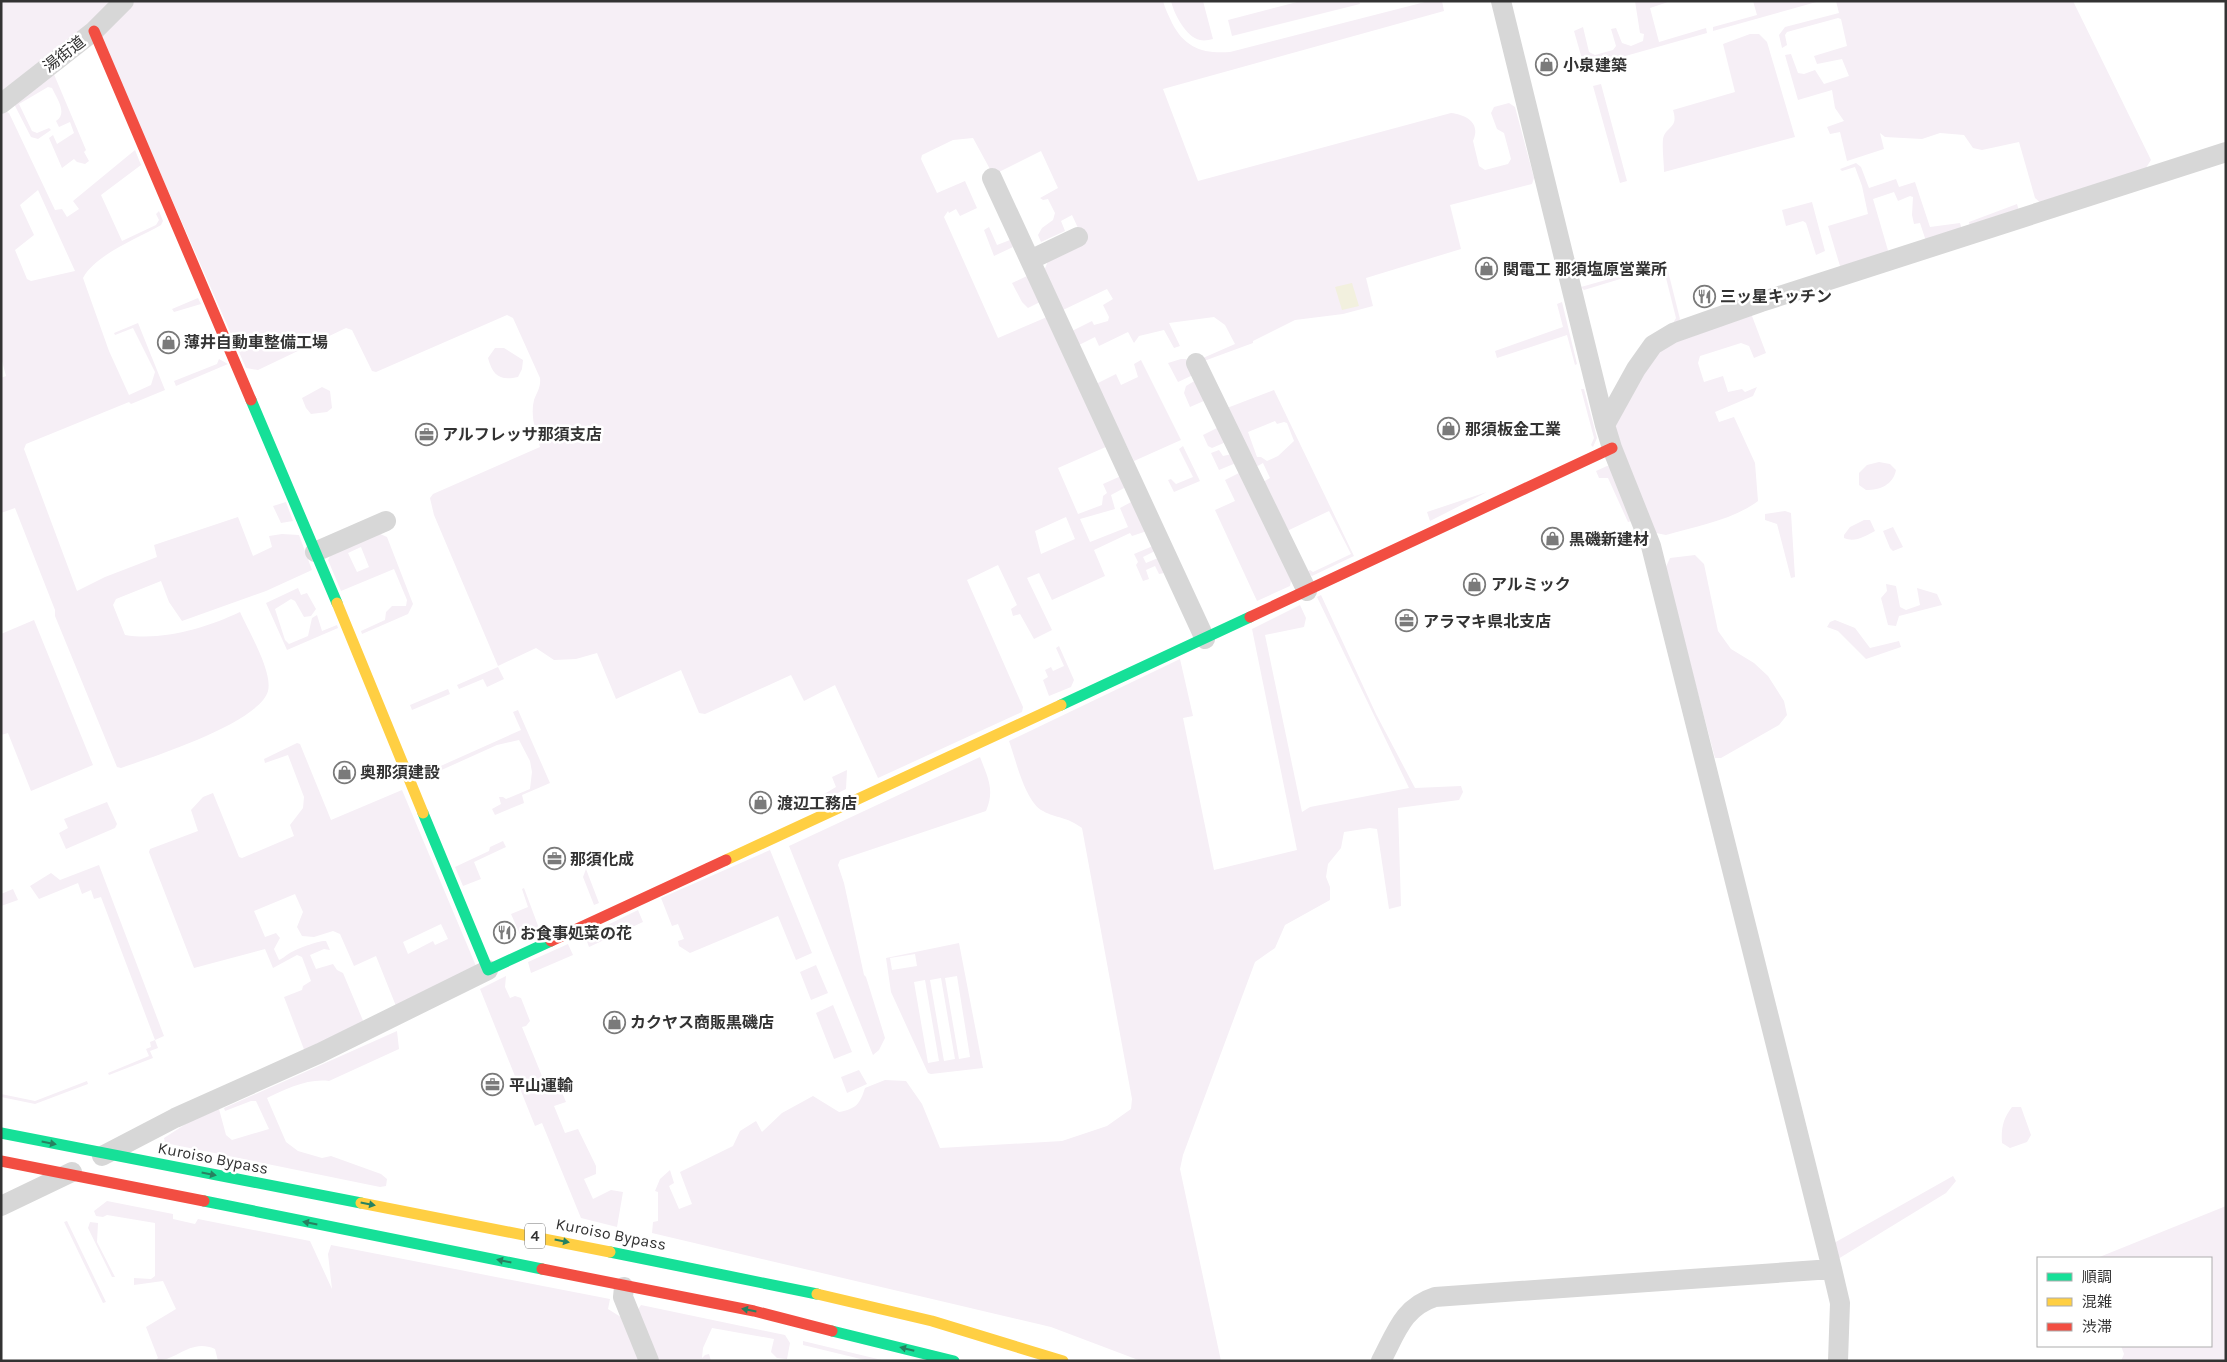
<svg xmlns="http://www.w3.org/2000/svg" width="2227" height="1362" font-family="Karla,'Noto Sans JP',sans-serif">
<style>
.green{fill:#f6eff6;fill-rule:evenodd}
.water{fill:#f2f0de}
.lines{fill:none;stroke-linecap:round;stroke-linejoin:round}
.street{stroke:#d7d7d7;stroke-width:20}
.fast{stroke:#16e098;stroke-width:11}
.slow{stroke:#ffcf43;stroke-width:11}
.jam{stroke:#f24e42;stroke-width:11}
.oneway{fill:#268160}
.labels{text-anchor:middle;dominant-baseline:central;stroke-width:5;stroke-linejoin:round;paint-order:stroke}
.shield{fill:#fff;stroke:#707070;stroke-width:1}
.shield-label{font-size:15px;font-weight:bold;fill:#333}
.street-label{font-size:16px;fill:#333;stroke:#fff}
.poi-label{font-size:16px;font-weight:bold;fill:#333;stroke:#fff;text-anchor:start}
</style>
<rect width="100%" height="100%" fill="#fff"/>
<path class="green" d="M1,1H1163C1165,9 1169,16 1172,23C1185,48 1203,54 1230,52L1429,1H1442L1444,11L1163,89L1198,181L1451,113C1467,115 1481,123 1473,141L1479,166L1485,170L1508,164L1511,159L1504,133L1497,129L1491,113L1494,107L1509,103L1515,107L1534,178L1532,184L1450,205L1461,249L1366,278L1373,306L1343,314L1295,320L1253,341V343L1204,361L1203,358L1235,344L1225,325L1214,317L1169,323L1180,346L1174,348L1164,330L1139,336L1134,343L1128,332L1099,346L1095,337L1079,345L1072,331L1092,321L1094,325L1108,321L1109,317L1103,305L1113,299L1107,289L1063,310L1044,271L1048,261L1085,243L1072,215L1061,221L1065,231L1041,242L1038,235L1042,228L1053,220L1055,213L1048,199L1043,200L1040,198L1058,188L1041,151L997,173L991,171L973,138L953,140L922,155L921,159L937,193L965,181L977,208L960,216L956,209L949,213L948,211L944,217L998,338L1047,317L1108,446L1058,468L1078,514L1102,505L1103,496L1107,493L1103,484L1121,476L1126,487L1111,495L1115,509L1080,519L1090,542L1128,527L1120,508L1133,501L1147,531L1132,536L1130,533L1094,550L1105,576L1052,600L1039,573L1027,578L1052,630L1034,639L1020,614L1013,616L1011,609L1017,605L998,565L967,580L1023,707L1022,712L878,778L835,685L804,701L791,675L705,714L699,713L681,670L616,699L597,653L576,659L554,660L536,648L498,666L434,515L430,498L433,494L540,447C536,432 530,416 534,400C537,392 541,387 540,378L513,318L507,315L376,372L372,371L352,330L346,328L258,370L246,368L94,22L1,93ZM1066,517L1075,539L1041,554L1035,531Z
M1171,1H1203L1213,39C1209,40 1204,41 1200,40C1186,37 1174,14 1171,1Z
M1301,1H1359L1360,4L1232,36L1228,20Z
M1635,1H1671L1650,8L1659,42L1706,28L1707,33L1597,64L1582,59L1574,31L1583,27L1589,52L1595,55L1613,50L1616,46L1611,29L1616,28L1622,43L1631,46L1643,41L1644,34L1640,33Z
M1753,1H1820L1713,31V27L1757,15Z
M1836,1H2073L2151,160L2142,174L2042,204L2035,198L2019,142L1982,150L1973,148L1964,135L1940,133L1922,139L1885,137L1880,133L1884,149L1847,161L1840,132L1830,134L1827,127L1844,121L1835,108L1832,90L1798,100L1785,55L1791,54L1798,73L1804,74L1815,70L1824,84L1849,76L1842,59L1817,64L1814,56L1847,46L1841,19L1838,18L1787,32L1785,35L1787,45L1782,48L1779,35L1785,27L1839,13Z
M1750,34H1759L1767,42L1795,137L1664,172C1664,162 1662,149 1663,139C1666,125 1679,129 1673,110L1735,92L1723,44Z
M53,72L86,150L84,152L89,161L85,164L77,162L74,159L62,168L49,138L53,135L57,144L74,133L70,122L59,127L56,121C68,113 57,99 52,88L48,87L19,104L32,131L37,133L49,128L51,130L38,139L31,137L13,102Z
M1601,84L1627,181L1620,183L1593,86Z
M3,110L9,113L55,210L62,209L67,217L79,209L73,201L135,150L141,165L101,195L122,241L156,225L159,220L156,214L159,211L163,221L161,225C137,239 96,254 83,278L109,351L129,395L151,385L155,372L133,328L115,335L114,333L138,323L165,390L131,404L129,402L26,444L24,449L77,591L105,577L157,557L154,545L238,517L253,556L272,547L269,536L282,534L299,535L312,570L266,591L182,621L169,602L161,581L116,599L113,605L125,635C163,641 206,628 240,612C248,630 273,672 268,691C259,723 152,757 121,768L117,767L55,616V610L15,508L1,513V378L6,376L1,357V111ZM38,190L75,271L31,281L27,279L15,250L34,235L20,205Z
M1856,163L1861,167L1869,188L1896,179L1899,187L1915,182L1930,227L1960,223L1962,230L1926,241L1920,223L1914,224L1912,215L1913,197L1910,196L1898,201L1894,192L1873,199L1889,254L1845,268L1840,266L1828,226L1868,214L1862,186L1855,167L1842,171L1840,169Z
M1812,202L1825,251L1816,255L1806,223L1803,221L1786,226L1782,210Z
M2017,204L2019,211L1970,227L1969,222Z
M989,227L997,245L1010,240L1013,247L994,256L984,230Z
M1666,263L1680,319L1676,326L1672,325L1676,318L1663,266L1584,290L1581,287Z
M1027,276L1040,302L1028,308L1022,302L1012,283Z
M198,298L201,304L174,312L172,309Z
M1562,302L1577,364L1575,365L1567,335L1497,358L1495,351L1563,327L1557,304Z
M1748,313L1752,316L1766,353L1754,358L1749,346L1741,343L1700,356L1698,363L1704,382L1723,376L1728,392L1742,389L1745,392L1757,387L1753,396L1715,412L1719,422L1734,417L1755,463L1758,501C1733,520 1696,526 1666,535L1656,533L1618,448L1613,420L1657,348Z
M495,348H504L523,360L522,369L518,377C500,381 493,376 488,358Z
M219,359L228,364L176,386L174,381L217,364Z
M1181,359H1186L1193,375L1178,382L1168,363Z
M1141,360L1181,440L1134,461L1096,384L1116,374L1121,385L1138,377L1134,364Z
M1196,380L1206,400L1190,407L1184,393L1186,386Z
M322,387L330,391L332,408L327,412L311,414L306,408L302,398Z
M1581,389H1584L1597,438L1593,447L1591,445L1594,438Z
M1274,390L1354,556L1312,576L1306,572L1310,570L1313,572L1351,554L1329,511L1287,531L1263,482L1270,478L1263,463L1256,467L1227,408ZM1275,421L1277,424L1284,422L1287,423L1294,441L1278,456L1267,461L1261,457H1257L1248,432Z
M1219,427L1226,442L1212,448L1208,446L1203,435Z
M1183,446L1200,481L1174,492L1168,480L1171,479L1176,484L1193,477L1179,449Z
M1219,450L1223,456L1232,454L1236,463L1219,470L1211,453Z
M1879,462L1890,464L1896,470C1893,485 1880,490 1866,490L1859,485V473L1867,465Z
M1607,466L1612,467L1635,520L1628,522L1608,478H1599L1596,471Z
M1241,472L1292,577L1290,586L1257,601L1215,510L1235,501L1225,480Z
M1487,492L1430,521L1427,512Z
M286,502L293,521L281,523L273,506Z
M1785,511L1791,513L1795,577L1791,578L1777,524L1765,520V514Z
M1864,520H1870L1875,531C1865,536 1855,543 1844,538V535L1850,527Z
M1893,527L1903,547L1893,551L1890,548L1883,531Z
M378,533L387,537L413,604L408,614L362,634L361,631L385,620L386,612L392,606H406L407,600L394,569L341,591L328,560L332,553ZM361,547L369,567L357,572L348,553Z
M1153,546L1155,551L1143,557L1146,563L1158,558L1164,573L1159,574L1155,566L1146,570L1149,579L1143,581L1136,565L1138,562L1134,554Z
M1695,555L1704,564L1718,631L1731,649L1754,663L1768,676L1784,701L1787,715L1779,725L1721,758H1715L1665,569L1670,558Z
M1886,584L1896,586L1900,607L1906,610L1920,605L1917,588L1937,594L1942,605L1899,616L1896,626L1888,625L1881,598L1887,591Z
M298,588L301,595L307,593L316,609L311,616L304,617L295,601L291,599L275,609L285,640L289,644L308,636L312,618L317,615L322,631L337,625L338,628L287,650L266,603Z
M1321,595L1376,714L1415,788L1461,786L1463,792L1459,800L1398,808L1401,906L1389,909L1377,829L1370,828L1344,832L1341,848L1328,864L1326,877L1330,887V900L1285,925L1275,948L1255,962L1183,1155L1180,1169L1221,1361H1141L1051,1327L652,1233L653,1222L658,1221V1192L655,1191L660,1179L670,1170L674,1183L669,1186L679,1209L692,1204L680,1172L733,1146L740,1131L756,1121L762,1132L782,1113L813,1096L839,1112C856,1109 860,1104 865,1088L885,1080L906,1081L922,1104L940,1148L1062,1141L1107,1126L1131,1109L1132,1099L1082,828C1066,816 1057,819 1043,811C1025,802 1016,760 1009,741L1180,659L1193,716L1183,718L1214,870L1297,850L1252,629L1300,605L1306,618L1304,627L1265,635L1302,812L1310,807L1409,788L1317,597Z
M34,620L93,765L31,791L8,733L1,735V634Z
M1835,620L1855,628L1870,648L1899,641L1901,647L1866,659L1838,631L1827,627L1830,622Z
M1059,646L1074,680L1071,687L1049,696L1043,680L1048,677L1045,670L1051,667L1053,671L1064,666L1056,648Z
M498,667L504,679L487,687L483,679L459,689L457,685Z
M448,689L450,694L412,710L410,705Z
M518,710L550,783L522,795L524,803L495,815L492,809L501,804L499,797H503L506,799L530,789L532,772L530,761L519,740L497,745L426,777L425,773L521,730L513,712Z
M297,743L300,744L331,820L402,790L476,966L396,1006L376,956L354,966L340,934L333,931L314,937L302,936L297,927L303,912L295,894L254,911L265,937L276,933L280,938L274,949L279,960C284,958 286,955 290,953C296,949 320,940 326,941L330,950L324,949L310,955L316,969L333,964L337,970L343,973L364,1023L305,1052L284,997L302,990L303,986L311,981L302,957L297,955L273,968L265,949L194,968L149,852L150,849L198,831L191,810L203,797L213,793L239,857L242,858L294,836L290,825L303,808L304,797L288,755L265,763L264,759ZM441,924L448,939L435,945L433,941L408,954L403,942Z
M980,757C988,778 995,790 986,811L840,860L838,865L844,883L864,975L866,977L885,1038L879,1050L873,1055L789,846Z
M847,770L846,789L816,804L814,800L836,787L832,777Z
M107,802L117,824L115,828L66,849L59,833L68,828L64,819Z
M503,841L506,847L474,862L481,879L463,886L455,867L489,851L490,847Z
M770,850L812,953L796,960L778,916L690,953L679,946L678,941L684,939L678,924L672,926L661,898Z
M99,865L164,1036L155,1040L158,1048L150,1051L153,1058L109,1075L108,1073L149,1056L146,1049L151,1047L150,1042L155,1040L101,897L94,899L91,890L82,894L78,883L39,899L30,886L51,873L60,880Z
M586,869L599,903L594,905L583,877Z
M524,888L540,931L522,939L511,914L528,907L522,889Z
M13,889L18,900L1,906V894Z
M638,910L643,922L589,947L585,936Z
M959,943L983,1068L931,1074L928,1073L891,992L886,958ZM915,954L917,966L892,970L890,958ZM957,976L970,1057L959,1059L945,978ZM941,978L955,1059L944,1061L930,980ZM925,980L939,1061L928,1063L914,982Z
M568,944L573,955L531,973L528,962Z
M816,965L828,993L811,1000L800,972Z
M506,976L505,987L510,998L515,996L521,998L530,1021L526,1026L522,1027L544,1081L552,1078H556L566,1102L554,1106L565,1133L578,1129L596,1166V1174L584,1179L593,1199L611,1190L623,1192L617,1227L581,1218L542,1123L535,1126L480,989Z
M833,1005L852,1052L834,1059L816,1013Z
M397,1031L399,1049L329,1081C309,1078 285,1089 267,1098L286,1142L298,1151L322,1158L331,1156L381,1174L387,1179L386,1186L380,1187L165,1143L164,1138L192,1120L219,1109L226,1135L232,1140L269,1129L256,1101H251L225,1111L224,1108Z
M859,1070L867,1084L847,1093L841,1077Z
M87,1081L88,1084L35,1104L1,1097V1094L35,1101Z
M2012,1107H2021L2031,1135L2027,1142L2010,1148L2002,1143C2001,1128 2003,1119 2012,1107Z
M1953,1176L1956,1181L1946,1193L1838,1259L1834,1243Z
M107,1201L173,1214V1219L195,1224L198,1219L310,1241L332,1289L328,1254L331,1245L610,1299L608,1309L624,1319L642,1361H218L215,1349C190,1338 178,1361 154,1361L158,1358L146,1327L176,1309L163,1281L134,1285V1278L151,1279L155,1276V1223L107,1215L103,1217L96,1216L94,1211Z
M2226,1206V1361H2121L2124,1354L2121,1346H2211V1258H2097Z
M67,1221L106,1302L103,1303L64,1222Z
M90,1222L98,1223L97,1242L115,1277H112L88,1228Z
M641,1305L785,1335L790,1343L787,1359L777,1358L771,1352L774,1339L712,1328L703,1348L702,1358L705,1355L709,1354L711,1361H656L637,1311Z
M803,1341L886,1361H869L803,1345Z"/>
<path class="water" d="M1352,283L1359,306L1342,310L1335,287Z"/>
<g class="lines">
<path class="street" d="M1501,1L1605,425L1612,448L1651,546L1832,1269L1840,1303L1838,1361
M1,104L94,31L124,1
M992,178L1205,639
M1030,260L1078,237
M1196,363L1307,591
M1605,425L1636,369L1653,345L1673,333L1761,302L2226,152
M315,552L386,521
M102,1156L175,1118L320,1053L488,970
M1,1206L72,1172
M624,1287L623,1297L649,1361
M1381,1361C1396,1333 1403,1307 1435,1297L1832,1269"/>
<path class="fast" d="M251,400L337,603
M1061,705L1250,617
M423,813L488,970L551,941
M1,1133L361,1203
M204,1201L542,1269
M610,1252L817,1294
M832,1331L954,1361"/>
<path class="slow" d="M337,603L423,813
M726,860L1061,705
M361,1203L610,1252
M817,1294L932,1321L1063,1361"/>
<path class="jam" d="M94,31L251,400
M1250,617L1612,448
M551,941L726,860
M1,1161L204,1201
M542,1269L754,1311L832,1331"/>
</g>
<defs><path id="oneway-solid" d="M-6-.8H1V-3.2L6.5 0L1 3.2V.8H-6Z" transform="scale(1.25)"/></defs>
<g class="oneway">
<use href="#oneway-solid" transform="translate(49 1143) rotate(11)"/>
<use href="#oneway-solid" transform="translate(209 1174) rotate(11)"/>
<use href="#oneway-solid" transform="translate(368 1204) rotate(11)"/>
<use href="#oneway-solid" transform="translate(310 1223) rotate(-169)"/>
<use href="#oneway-solid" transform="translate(562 1241) rotate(11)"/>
<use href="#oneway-solid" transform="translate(504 1261) rotate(-168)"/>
<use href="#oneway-solid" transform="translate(749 1310) rotate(-169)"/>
<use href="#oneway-solid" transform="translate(907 1349) rotate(-166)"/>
</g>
<defs>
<symbol id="shop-ring" viewBox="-11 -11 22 22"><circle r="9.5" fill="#fff" stroke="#7a7a7a" stroke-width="1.5"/><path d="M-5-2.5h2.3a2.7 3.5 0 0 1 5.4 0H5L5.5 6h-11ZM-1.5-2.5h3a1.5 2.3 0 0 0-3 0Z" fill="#7a7a7a"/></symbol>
<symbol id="restaurant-ring" viewBox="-11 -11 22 22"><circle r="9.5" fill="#fff" stroke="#7a7a7a" stroke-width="1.5"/><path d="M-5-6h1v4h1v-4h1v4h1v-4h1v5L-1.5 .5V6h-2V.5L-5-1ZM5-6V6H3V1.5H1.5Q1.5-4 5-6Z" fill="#7a7a7a"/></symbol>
<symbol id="office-ring" viewBox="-11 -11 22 22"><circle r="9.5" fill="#fff" stroke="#7a7a7a" stroke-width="1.5"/><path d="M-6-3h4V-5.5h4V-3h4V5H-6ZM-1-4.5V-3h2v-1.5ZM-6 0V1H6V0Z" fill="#7a7a7a"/></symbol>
</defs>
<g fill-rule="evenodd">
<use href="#shop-ring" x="1534" y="52" width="25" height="25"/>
<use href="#shop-ring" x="1474" y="256" width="25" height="25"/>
<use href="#restaurant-ring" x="1692" y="284" width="25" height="25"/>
<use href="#shop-ring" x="156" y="330" width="25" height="25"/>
<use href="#shop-ring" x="1436" y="416" width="25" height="25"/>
<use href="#office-ring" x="414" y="422" width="25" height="25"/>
<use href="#shop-ring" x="1540" y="526" width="25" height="25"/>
<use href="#shop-ring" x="1462" y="572" width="25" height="25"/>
<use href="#office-ring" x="1394" y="608" width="25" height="25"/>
<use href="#shop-ring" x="332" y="760" width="25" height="25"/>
<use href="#shop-ring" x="748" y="790" width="25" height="25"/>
<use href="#office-ring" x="542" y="846" width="25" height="25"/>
<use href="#restaurant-ring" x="492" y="920" width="25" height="25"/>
<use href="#shop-ring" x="602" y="1010" width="25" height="25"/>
<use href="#office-ring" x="480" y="1072" width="25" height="25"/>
</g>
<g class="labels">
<rect class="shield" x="525" y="1223.5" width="20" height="25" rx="4"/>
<g class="shield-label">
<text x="535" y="1236">4</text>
</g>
<g class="street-label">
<text transform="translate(64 54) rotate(-38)">湯街道</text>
<text transform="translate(213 1158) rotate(11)">Kuroiso Bypass</text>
<text transform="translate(611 1234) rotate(11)">Kuroiso Bypass</text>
</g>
<g class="poi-label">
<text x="1563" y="65">小泉建築</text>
<text x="1503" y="269">関電工 那須塩原営業所</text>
<text x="1720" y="296">三ッ星キッチン</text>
<text x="184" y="342">薄井自動車整備工場</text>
<text x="1465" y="429">那須板金工業</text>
<text x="442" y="434">アルフレッサ那須支店</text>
<text x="1569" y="539">黒磯新建材</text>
<text x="1491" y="584">アルミック</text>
<text x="1423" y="621">アラマキ県北支店</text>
<text x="360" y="772">奥那須建設</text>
<text x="777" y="803">渡辺工務店</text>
<text x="570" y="859">那須化成</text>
<text x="520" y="933">お食事処菜の花</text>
<text x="630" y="1022">カクヤス商販黒磯店</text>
<text x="509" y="1085">平山運輸</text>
</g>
</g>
<rect width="2227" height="1362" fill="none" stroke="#333333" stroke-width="5"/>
<rect x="2037" y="1257" width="175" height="90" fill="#ffffff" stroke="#adadad"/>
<rect x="2047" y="1273" width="25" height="8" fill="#16e098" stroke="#adadad"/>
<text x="2082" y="1282" font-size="15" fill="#333333">順調</text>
<rect x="2047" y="1298" width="25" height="8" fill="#ffcf43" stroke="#adadad"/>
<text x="2082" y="1307" font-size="15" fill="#333333">混雑</text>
<rect x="2047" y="1323" width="25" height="8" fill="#f24e42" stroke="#adadad"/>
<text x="2082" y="1332" font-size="15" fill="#333333">渋滞</text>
</svg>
